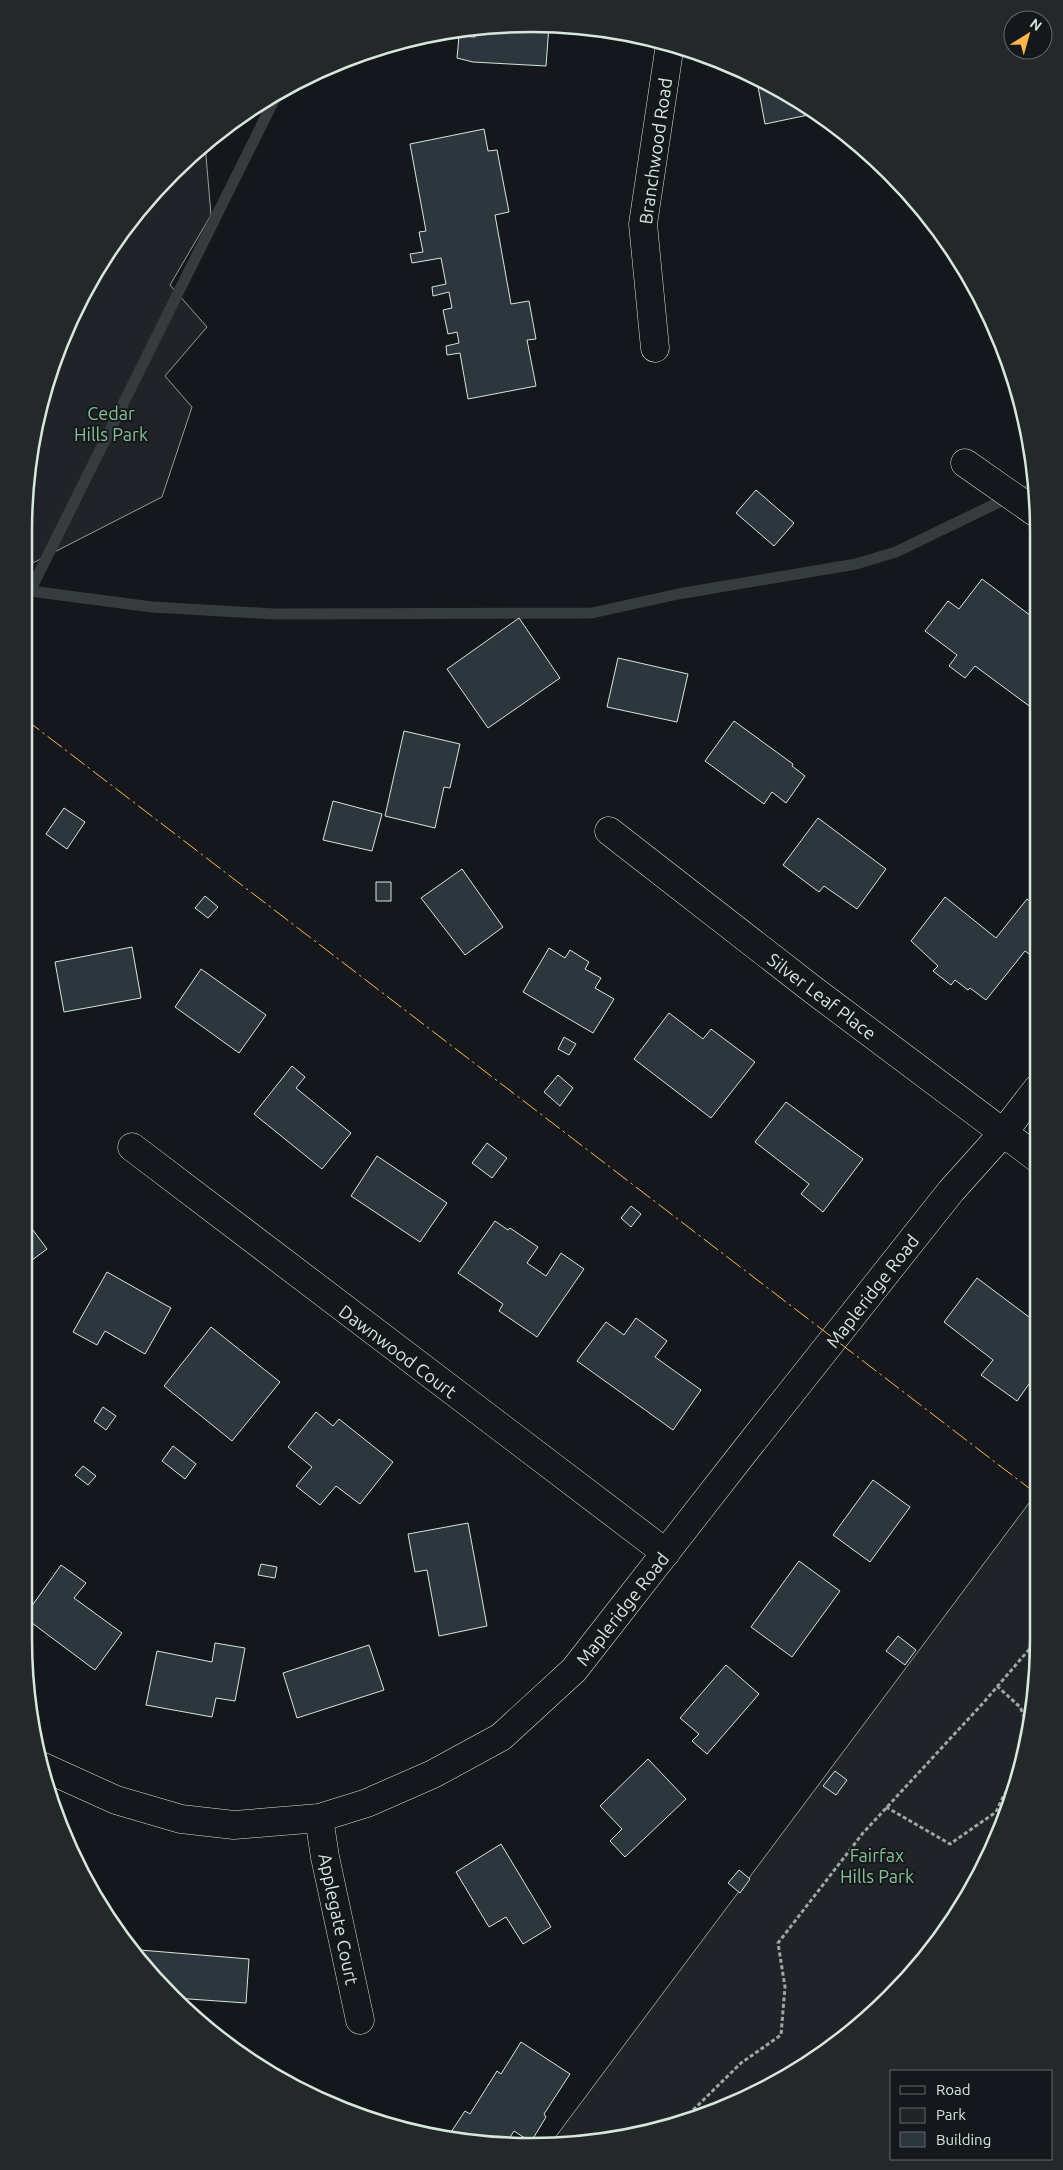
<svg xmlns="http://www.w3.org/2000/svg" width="1063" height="2170" font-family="Ubuntu,sans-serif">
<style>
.green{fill:#202428;stroke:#939e99}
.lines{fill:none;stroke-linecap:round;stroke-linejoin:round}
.stream{stroke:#363b3e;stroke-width:11}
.building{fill:#2c363c;stroke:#d8e6dc}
.street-casing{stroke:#d8e6dc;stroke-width:29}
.secondary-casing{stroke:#d8e6dc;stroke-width:29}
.path{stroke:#9da8a2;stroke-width:3;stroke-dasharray:4 2.5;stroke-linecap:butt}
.street{stroke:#14181c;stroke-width:28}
.secondary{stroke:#14181c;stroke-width:28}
.power{stroke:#ffb74d;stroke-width:1;stroke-dasharray:18 4 2.5 4;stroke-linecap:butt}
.labels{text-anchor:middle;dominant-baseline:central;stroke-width:4;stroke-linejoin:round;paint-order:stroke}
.street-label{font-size:18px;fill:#d8e6dc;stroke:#14181c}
.park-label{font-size:18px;fill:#8ac095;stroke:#14181c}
.rim{fill:none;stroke:#d8e6dc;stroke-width:2.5}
</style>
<rect width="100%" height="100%" fill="#14181c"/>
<path class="green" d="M205,144L211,215L170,285L207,327L165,376L192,407L162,497L25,567V499L41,400L76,307L129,223L196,150Z
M1038,1491V1671L1022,1770L987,1863L954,1921L891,1997L840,2041L756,2094L663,2129L597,2142L551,2143Z"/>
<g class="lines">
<path class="stream" d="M30,591L152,607L274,614L592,613L678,594L856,564L896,552L995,504L1035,487
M25,592L30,591L278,92"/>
</g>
<path class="building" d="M549,25L546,66L473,62L457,58L459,36L475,37L476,28Z
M756,76L813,114L765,124Z
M484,129L488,151L497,150L509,212L495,215L511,304L529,301L536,339L527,340L536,386L468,399L460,353L447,355L446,346L459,343L457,332L448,334L443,310L452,308L449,292L433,296L432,287L446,284L441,258L412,263L410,254L423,252L419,232L426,231L410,144Z
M756,490L794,523L774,546L736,513Z
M982,579L1035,619L1036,711L975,666L965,678L949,666L957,655L925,631L948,601L959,609Z
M519,618L560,678L488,728L447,669Z
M618,658L688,674L677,722L607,707Z
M734,721L793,764L792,766L805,776L786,803L772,792L764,804L705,761Z
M404,731L460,744L450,788L444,787L435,828L385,816Z
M333,801L382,814L372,851L323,840Z
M64,808L85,822L67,849L46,834Z
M818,818L886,869L857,909L824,886L819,892L783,865Z
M462,869L503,927L465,955L421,898Z
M376,882H391V901H376Z
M205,896L218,907L208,918L195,908Z
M945,897L996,938L1027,899L1036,906V959L1025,951L986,1000L970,988L968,990L955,980L951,985L933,971L938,966L911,941Z
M132,947L141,998L64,1012L55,962Z
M549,948L565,958L570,950L589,962L585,969L601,978L595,988L614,999L593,1033L523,992Z
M201,969L266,1015L239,1053L175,1007Z
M669,1013L703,1039L711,1029L755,1062L711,1118L634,1059Z
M564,1037L576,1044L569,1055L558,1049Z
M292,1066L305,1077L296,1088L351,1133L322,1169L254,1114Z
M558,1075L573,1088L560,1106L544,1092Z
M786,1102L863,1159L823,1212L801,1194L809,1184L755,1142Z
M487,1143L507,1158L492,1178L472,1163Z
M377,1156L447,1203L420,1242L351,1196Z
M631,1206L641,1214L631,1227L621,1218Z
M24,1218L47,1249L24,1266Z
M495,1221L508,1230L510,1228L538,1247L527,1263L546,1276L561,1253L584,1269L537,1337L499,1311L503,1304L458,1273Z
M107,1272L171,1308L145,1354L105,1331L97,1345L73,1332Z
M977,1278L1037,1323V1390L1029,1384L1017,1401L981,1375L993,1360L944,1322Z
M636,1318L667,1341L655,1357L701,1390L673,1430L577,1361L606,1322L624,1335Z
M211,1327L280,1382L232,1441L164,1386Z
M103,1407L116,1416L106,1430L94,1421Z
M316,1412L333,1426L339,1419L393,1462L360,1504L336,1486L320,1505L296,1486L312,1467L288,1447Z
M173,1446L196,1464L185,1479L162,1461Z
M83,1466L96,1476L88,1485L75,1475Z
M873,1480L910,1507L870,1562L833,1535Z
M468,1523L487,1626L439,1636L427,1570L415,1572L408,1534Z
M799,1561L840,1591L792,1657L751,1627Z
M261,1564L277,1567L275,1578L258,1575Z
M61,1565L86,1583L74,1598L122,1633L95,1670L24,1617Z
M898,1636L916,1650L905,1665L886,1651Z
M215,1643L245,1648L235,1701L216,1698L212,1717L146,1705L157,1651L212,1662Z
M369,1645L384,1690L297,1718L283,1673Z
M726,1665L759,1694L707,1754L692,1741L699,1734L680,1718Z
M648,1759L686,1799L625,1857L610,1841L622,1829L600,1806Z
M835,1771L847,1780L836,1795L823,1786Z
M501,1844L551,1927L523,1944L506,1917L489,1927L456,1872Z
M739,1870L750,1879L740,1893L728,1883Z
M140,1950L249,1959L246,2003L175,1998L139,1959Z
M521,2042L570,2074L544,2114L546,2117L531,2142L514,2131L505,2145L447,2138L465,2111L470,2114L497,2071L501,2074Z"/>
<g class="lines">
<defs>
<path id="street" d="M655,348L643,224L670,44
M965,463L1035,512
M609,831L812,989L1037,1158
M132,1147L666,1553
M319,1818L325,1857L360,2020"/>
<path id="secondary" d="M41,1766L116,1800L181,1819L234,1825L319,1818L367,1803L433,1774L501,1737L574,1670L748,1447L951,1191L1003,1133L1037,1089"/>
</defs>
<use href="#street" class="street-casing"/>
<use href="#secondary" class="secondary-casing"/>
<path class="path" d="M997,1686L1020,1707L1029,1727
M886,1807L950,1844L996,1812L1003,1797L1023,1764
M685,2120L690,2113L741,2063L781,2035L785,1987L778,1943L863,1833L984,1702L1038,1639"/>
<use href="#street" class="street"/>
<use href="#secondary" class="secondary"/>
<path class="power" d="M25,719L1038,1495"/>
</g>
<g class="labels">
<g class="street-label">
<text transform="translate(655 151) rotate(-82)">Branchwood Road</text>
<text transform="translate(822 996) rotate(37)">Silver Leaf Place</text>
<text transform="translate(872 1291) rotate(-52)">Mapleridge Road</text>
<text transform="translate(398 1351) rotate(37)">Dawnwood Court</text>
<text transform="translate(622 1609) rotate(-52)">Mapleridge Road</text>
<text transform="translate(339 1919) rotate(78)">Applegate Court</text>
</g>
<g class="park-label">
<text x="111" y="413">Cedar<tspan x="111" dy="21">Hills Park</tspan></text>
<text x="877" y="1855">Fairfax<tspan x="877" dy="21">Hills Park</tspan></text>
</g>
</g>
<path d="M0 0H1063V2170H0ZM531 32H531A499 499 0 0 1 1030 531V1639A499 499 0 0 1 531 2138H531A499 499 0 0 1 32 1639V531A499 499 0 0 1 531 32Z" fill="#24282b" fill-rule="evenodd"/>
<path class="rim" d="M531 32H531A499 499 0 0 1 1030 531V1639A499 499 0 0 1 531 2138H531A499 499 0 0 1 32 1639V531A499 499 0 0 1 531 32Z"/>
<rect x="890" y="2070" width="162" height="90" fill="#14181c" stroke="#626a69"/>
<rect x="900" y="2086" width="25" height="8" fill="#14181c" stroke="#626a69"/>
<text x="936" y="2095" font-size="15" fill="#d8e6dc">Road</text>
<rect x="900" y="2108" width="25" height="15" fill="#202428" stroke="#626a69"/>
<text x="936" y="2120" font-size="15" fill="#d8e6dc">Park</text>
<rect x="900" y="2132" width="25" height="15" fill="#2c363c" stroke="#626a69"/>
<text x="936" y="2145" font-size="15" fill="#d8e6dc">Building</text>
<g transform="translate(1028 35) rotate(37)"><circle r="24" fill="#14181c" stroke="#626a69"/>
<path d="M0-4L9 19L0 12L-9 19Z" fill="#ffb74d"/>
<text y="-8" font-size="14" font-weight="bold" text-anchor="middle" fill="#d8e6dc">N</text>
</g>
</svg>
